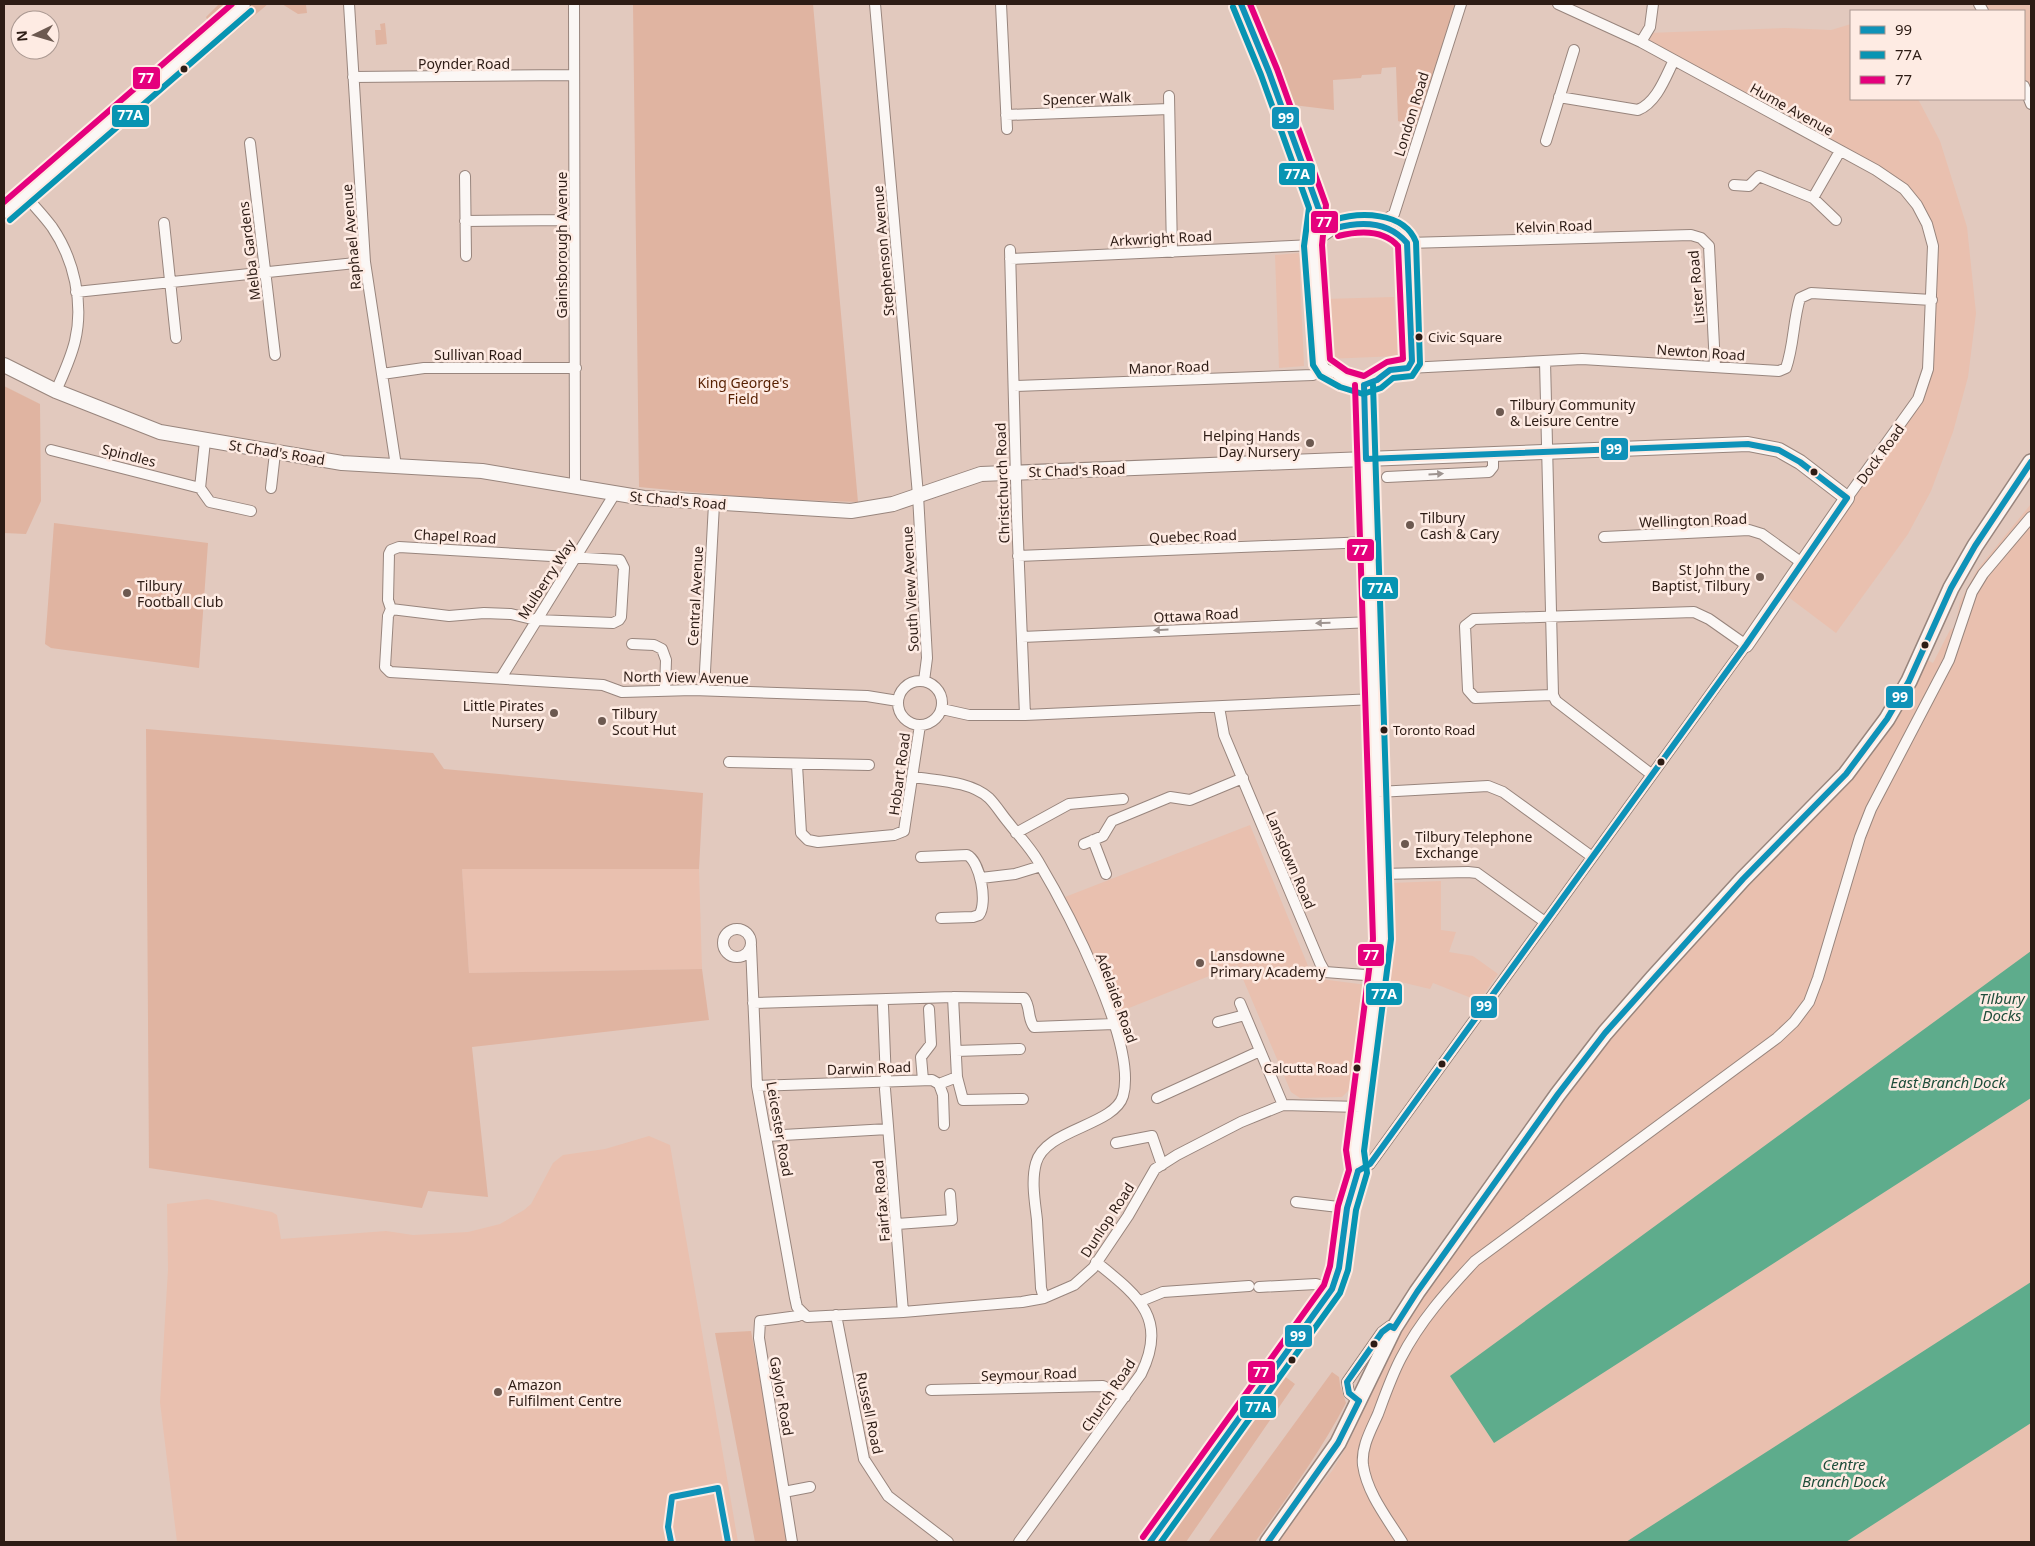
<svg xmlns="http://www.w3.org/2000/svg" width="2035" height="1546" font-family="'Noto Sans',sans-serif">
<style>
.built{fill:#e9c0af}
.green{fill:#e0b4a1}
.water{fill:#5eac8c}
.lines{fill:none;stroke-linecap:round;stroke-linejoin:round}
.minor-casing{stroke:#98857d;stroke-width:12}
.major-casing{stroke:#98857d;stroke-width:16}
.highway-casing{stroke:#98857d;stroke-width:18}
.minor{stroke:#fbf7f5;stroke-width:10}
.major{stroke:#fbf7f5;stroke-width:14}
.highway{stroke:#fbf7f5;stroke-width:15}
.bus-1-casing{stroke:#feebe3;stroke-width:10}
.bus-2-casing{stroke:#feebe3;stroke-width:10}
.bus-3-casing{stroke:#feebe3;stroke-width:10}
.bus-1{stroke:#0f92b8;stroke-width:6}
.bus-2{stroke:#0794b2;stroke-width:6}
.bus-3{stroke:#e5007d;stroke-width:6}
.oneway{fill:#9e9490}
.bus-dot{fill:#2d1c15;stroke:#feebe3;stroke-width:2}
.poi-dot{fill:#6c5950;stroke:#feebe3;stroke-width:2}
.labels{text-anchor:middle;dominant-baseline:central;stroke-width:5;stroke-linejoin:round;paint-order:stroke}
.bus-label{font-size:13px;fill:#2d1c15;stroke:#feebe3;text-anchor:start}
.street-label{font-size:14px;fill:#2d1c15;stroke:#feebe3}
.park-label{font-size:14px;fill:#561f00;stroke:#feebe3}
.poi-label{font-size:14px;fill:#2d1c15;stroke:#feebe3;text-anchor:start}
.water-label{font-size:15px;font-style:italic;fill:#1e4d3a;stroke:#feebe3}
.line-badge{stroke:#feebe3;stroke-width:2}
.badge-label{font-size:14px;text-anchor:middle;font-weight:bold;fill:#fff}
</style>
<rect width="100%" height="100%" fill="#e2c9be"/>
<path class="built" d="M1975,4H2031V111L2024,93V11H1980Z
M1851,24V99H1918L1940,141L1967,227L1976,313L1968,377L1953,432L1931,491L1908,534L1836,633L1783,593L1926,386L1934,246L1905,189L1641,42L1647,33L1786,28L1831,30Z
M1299,253L1304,366L1279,368L1275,255Z
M1394,297L1398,356L1327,359L1324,299Z
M2031,504V1542H1279L1308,1500L1332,1471L1348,1444L1385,1363L1419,1301L1502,1184L1593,1062L1638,1006L1908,696L1927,660L1933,663L1950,630L1955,627L1960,602L1977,570Z
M1250,825L1313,978L1367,985L1354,1085L1342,1097L1300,1098L1291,1092L1237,965L1114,1014L1065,897Z
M462,869H699L702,969L469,973Z
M1441,881V930L1456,932L1449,952L1473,956L1498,974L1479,1001L1433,983L1430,989L1388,979L1394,937L1392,883Z
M649,1136L670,1145L738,1542H177L160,1402L168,1270L167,1204L207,1199L272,1212L277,1215L281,1239L386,1231L413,1235L468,1232L500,1224L524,1210L531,1204L553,1163L563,1155L605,1149Z"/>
<path class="green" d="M219,4H225L226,14L222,17L219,16L210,25L206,17Z
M252,4H268L224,41L220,37V32Z
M282,4H317L306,5L307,13L298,14Z
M633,4H813L858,502L766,499L639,487Z
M1248,4H1456L1417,127L1398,121L1396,67L1382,68L1381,74L1362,75L1361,78L1333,80L1334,110L1285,104Z
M385,23L387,44L376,45L375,30H381L380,24Z
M213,37L221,44L206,57L199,49Z
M4,386L40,404L41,501L26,534L4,533Z
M54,523L208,543L199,668L51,648L45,644Z
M146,729L433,753L444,769L703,793L699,869H462L469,973L702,969L709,1020L472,1047L488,1197L428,1191L422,1208L149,1168Z
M751,1331L790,1542H755L715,1333Z
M1332,1372L1339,1377L1340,1385L1346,1403C1320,1452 1288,1497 1255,1542H1208Z
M1283,1375L1295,1384L1186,1542H1163L1225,1450Z"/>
<path class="water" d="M2031,951V1098L1494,1443L1450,1376Z
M2031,1282V1423L1846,1542H1626Z"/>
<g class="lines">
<defs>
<path id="minor" d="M349,4L365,262L396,466
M574,4L575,486
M875,4L918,495L927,658L924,681
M1001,4L1007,129
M1241,4L1269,72L1318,207L1325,221L1336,228
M1558,4L1641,42L1876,170L1904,189L1917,205L1927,224L1933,246L1928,369L1918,399L1847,498
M1979,4L1983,11
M1641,42L1650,27L1653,4
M353,77L574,75
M2024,86L2031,104
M1169,96L1172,252
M1559,97L1638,110C1657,102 1665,78 1674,60
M1006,115L1169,109
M1546,141L1574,50
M250,143L275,355
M465,176L466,256
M1734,185L1749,186L1759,176L1813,198
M25,195C34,206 44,216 52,227C74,259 84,303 75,341C71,358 63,375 56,391
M4,213L245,4
M1836,220L1813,198L1840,151
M465,221L574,220
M164,223L176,338
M1377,225L1394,214L1461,4
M1407,243L1691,235L1701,238L1709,246L1715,366
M1313,245C1321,238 1329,230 1339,227C1360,220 1394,223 1407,243L1412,361L1408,368L1390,370L1377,380L1364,385L1343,379L1336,373L1325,369L1321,362L1313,245L1318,207
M1010,250L1017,517L1025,715
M1010,259L1313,245
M76,292L365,262
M1545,361L1553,695L1556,701L1651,774
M1408,368L1582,359L1779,371L1786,368C1794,345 1793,321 1800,298L1811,293L1932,300
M382,374L424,368H576
M1014,386L1313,375L1325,369
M205,441L200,488L210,502L251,511
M51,450L200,488
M1387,477L1489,472L1493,467V453
M271,488L275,453
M1604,537L1749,530L1762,534L1802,563
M399,547L620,560L624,568L621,617L619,620L613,623L536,620L511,614L484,613L449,616L391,609L388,600L389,554L391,550Z
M1018,556L1369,542
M391,609L388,616L385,667L390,672L603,685L622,692L693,690L867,696L898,701
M1022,637L1372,622
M632,644L654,645L662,649L666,660L665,689
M501,678L614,495
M898 703a22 22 0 1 1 44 0a22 22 0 1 1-44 0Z
M704,690L714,504
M1219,707L1224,735L1320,963L1325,972L1378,976
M942,709L969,715H1025L1375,699
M729,762L869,765
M797,765L801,833L808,840L818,842L894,835L904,831L905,824L920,725
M914,777C938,781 970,781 989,798C996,805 1002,815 1008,822C1018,835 1030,847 1038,861C1066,908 1138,1043 1123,1096C1114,1126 1045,1129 1036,1163C1031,1181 1035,1202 1037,1220C1038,1242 1040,1265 1041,1288L1044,1298
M1378,792L1488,786L1503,792L1591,856
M1016,833L1069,804L1123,799
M1093,840L1106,874
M1084,844L1103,836L1112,821L1170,797L1190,800L1243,778
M921,857L967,855C980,861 988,903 979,915L973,917L941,918
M1381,874L1468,872L1477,873L1545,922
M981,878L1015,874L1041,866
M723 943a14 14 0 1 1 28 0a14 14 0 1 1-28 0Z
M751,946L757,1086L795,1298L797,1307L807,1317L903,1312L1022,1302L1044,1298L1074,1285L1093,1268L1128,1216L1155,1169L1177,1155L1241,1122L1283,1105L1360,1107
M753,1003L953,997L1024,998C1031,1007 1027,1018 1034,1027L1114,1024
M1240,1003L1283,1105
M883,1006L886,1081
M1218,1022L1245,1015
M956,1051L1020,1049
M957,1077L963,1100L1023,1099
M923,1080L921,1057L931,1044L929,1009
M939,1084L957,1077L953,997
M757,1086L932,1080L939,1084L943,1095L944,1125
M885,1089L903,1312
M1157,1098L1260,1051
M766,1136L888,1129
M1116,1143L1152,1136L1162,1165
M1358,1171L1370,1164L1746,645L1709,619L1694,612L1474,619L1465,626L1468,690L1475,698L1553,695
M1296,1202L1347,1208
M897,1224L952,1220L950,1194
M1259,1287L1316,1284L1332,1289
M1141,1301L1163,1292L1249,1286
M802,1313L798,1316L760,1321L759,1338L784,1492L810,1487
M836,1315L864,1459L888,1496L948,1542
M931,1390L1103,1386L1125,1397
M1359,1401L1349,1393L1347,1382L1382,1332L1390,1326L1394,1328
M784,1492L792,1542
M1019,1542L1141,1374C1169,1318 1137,1295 1096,1262
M1150,1542L1332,1289L1339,1268L1347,1208L1358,1171L1355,1151L1382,939L1364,385
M1402,1542C1387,1518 1367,1493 1363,1465C1361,1447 1371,1430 1378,1414C1385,1395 1392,1375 1401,1358C1420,1321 1447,1291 1475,1261L1777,1038L1794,1022L1809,1002L1818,978L1860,837L1871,809L1949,660L1972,592L1983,574L2031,517"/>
<path id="major" d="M4,365L56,391L160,432L342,463L482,471L644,498L851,511L893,504L981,474L1748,444L1779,450L1800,462L1847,498L1746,645"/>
<path id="highway" d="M1268,1542L1338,1443L1394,1328L1417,1292L1558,1094L1605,1033L1653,978L1743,879L1846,774L1887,719L1909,681L1951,588L1975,546L2031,462"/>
</defs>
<use href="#minor" class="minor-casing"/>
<use href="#major" class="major-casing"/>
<use href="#highway" class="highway-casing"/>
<use href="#minor" class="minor"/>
<use href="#major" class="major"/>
<use href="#highway" class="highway"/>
<defs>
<path id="bus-1" d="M1241,4L1269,72L1318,207L1325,221L1336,228
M1336,228C1362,221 1389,222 1407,243L1412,361L1408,368L1390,370L1377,380L1364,385
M1364,385L1366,459
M1366,459L1748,444L1779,450L1800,462L1847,498
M1358,1171L1370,1164L1746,645L1847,498
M1394,1328L1417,1292L1558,1094L1605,1033L1743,879L1846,774L1887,719L1909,681L1951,588L1975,546L2031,462
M1359,1401L1349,1393L1347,1382L1382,1332L1390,1326L1394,1328
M718,1488L728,1542
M671,1542L668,1527L672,1497L718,1488
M1150,1542L1332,1289L1339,1268L1347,1208L1358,1171
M1268,1542L1338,1443L1359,1401"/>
<path id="bus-2" d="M1233,7L1261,75L1309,208L1304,246L1313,365L1320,376L1340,387L1363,394L1381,388L1393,378L1412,376L1420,364L1416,242C1404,211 1359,212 1334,220
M10,220L251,11
M1161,1542L1340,1293L1348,1270L1356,1210L1367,1173L1364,1151L1391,939L1373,385"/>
<path id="bus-3" d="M1250,4L1277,69L1326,205L1322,245L1330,359L1347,371L1364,376L1387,362L1403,359L1398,246C1383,229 1358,231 1338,236
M4,202L232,4
M1143,1537L1324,1285L1330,1266L1338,1206L1349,1170L1346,1150L1373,939L1355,385"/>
</defs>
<use href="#bus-1" class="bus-1-casing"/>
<use href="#bus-2" class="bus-2-casing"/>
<use href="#bus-3" class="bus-3-casing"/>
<use href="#bus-1" class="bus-1"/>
<use href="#bus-2" class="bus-2"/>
<use href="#bus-3" class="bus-3"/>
</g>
<defs><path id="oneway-solid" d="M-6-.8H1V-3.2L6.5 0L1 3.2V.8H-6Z" transform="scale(1.25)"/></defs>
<g class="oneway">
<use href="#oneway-solid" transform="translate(1436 474) rotate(-3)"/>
<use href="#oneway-solid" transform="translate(1323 623) rotate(178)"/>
<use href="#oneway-solid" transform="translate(1161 630) rotate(177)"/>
</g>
<g class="bus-dot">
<circle cx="184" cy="69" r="4.5"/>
<circle cx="1419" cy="337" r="4.5"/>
<circle cx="1814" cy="472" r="4.5"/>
<circle cx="1925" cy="645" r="4.5"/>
<circle cx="1384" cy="730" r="4.5"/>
<circle cx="1661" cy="762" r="4.5"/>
<circle cx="1442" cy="1064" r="4.5"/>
<circle cx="1357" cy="1068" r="4.5"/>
<circle cx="1374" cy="1344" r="4.5"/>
<circle cx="1292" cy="1360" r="4.5"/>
</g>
<g class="poi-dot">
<circle cx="1500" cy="412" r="5"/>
<circle cx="1310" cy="443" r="5"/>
<circle cx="1410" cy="525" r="5"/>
<circle cx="1760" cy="577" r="5"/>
<circle cx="127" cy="593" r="5"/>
<circle cx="554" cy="713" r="5"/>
<circle cx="602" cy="721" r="5"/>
<circle cx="1405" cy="844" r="5"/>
<circle cx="1200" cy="963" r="5"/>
<circle cx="498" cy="1392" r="5"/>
</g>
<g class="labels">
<g class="bus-label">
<text x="1428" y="337">Civic Square</text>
<text x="1393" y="730">Toronto Road</text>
<text x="1348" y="1068" text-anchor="end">Calcutta Road</text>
</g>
<g class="street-label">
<text x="464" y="63">Poynder Road</text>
<text transform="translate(1087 98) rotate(-2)">Spencer Walk</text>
<text transform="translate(1792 109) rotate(29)">Hume Avenue</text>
<text transform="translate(1411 114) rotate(-73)">London Road</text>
<text transform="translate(1554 226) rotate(-2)">Kelvin Road</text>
<text transform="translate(351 237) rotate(-95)">Raphael Avenue</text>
<text transform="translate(1161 238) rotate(-3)">Arkwright Road</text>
<text transform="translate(561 245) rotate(-90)">Gainsborough Avenue</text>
<text transform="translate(249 251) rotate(-97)">Melba Gardens</text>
<text transform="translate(883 251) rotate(-95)">Stephenson Avenue</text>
<text transform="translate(1696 287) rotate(-95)">Lister Road</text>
<text transform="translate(1701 352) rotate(4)">Newton Road</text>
<text x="478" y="354">Sullivan Road</text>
<text transform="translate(1169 367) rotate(-2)">Manor Road</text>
<text transform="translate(277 452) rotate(9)">St Chad's Road</text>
<text transform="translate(1880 454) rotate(-54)">Dock Road</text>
<text transform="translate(129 455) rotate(14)">Spindles</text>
<text transform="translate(1077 470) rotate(-2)">St Chad's Road</text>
<text transform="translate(1002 483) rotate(-92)">Christchurch Road</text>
<text transform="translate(678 500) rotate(5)">St Chad's Road</text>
<text transform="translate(1693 520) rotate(-2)">Wellington Road</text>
<text transform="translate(455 536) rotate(3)">Chapel Road</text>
<text transform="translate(1193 536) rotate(-2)">Quebec Road</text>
<text transform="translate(546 579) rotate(-57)">Mulberry Way</text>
<text transform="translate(910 589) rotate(-93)">South View Avenue</text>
<text transform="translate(695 596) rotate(-87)">Central Avenue</text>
<text transform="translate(1196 615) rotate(-3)">Ottawa Road</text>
<text transform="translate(686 677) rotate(1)">North View Avenue</text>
<text transform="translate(899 774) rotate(-82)">Hobart Road</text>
<text transform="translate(1291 860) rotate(67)">Lansdown Road</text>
<text transform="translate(1117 998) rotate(70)">Adelaide Road</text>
<text transform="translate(869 1068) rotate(-2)">Darwin Road</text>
<text transform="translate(780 1129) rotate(80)">Leicester Road</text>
<text transform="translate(881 1201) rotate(-95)">Fairfax Road</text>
<text transform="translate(1107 1220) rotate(-57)">Dunlop Road</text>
<text transform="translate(1029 1374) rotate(-2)">Seymour Road</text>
<text transform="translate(1108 1395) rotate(-56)">Church Road</text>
<text transform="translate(782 1396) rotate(80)">Gaylor Road</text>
<text transform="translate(870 1413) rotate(78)">Russell Road</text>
</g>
<g class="park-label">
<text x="743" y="382">King George's<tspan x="743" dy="16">Field</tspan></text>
</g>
<g class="poi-label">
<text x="1510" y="404">Tilbury Community<tspan x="1510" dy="16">&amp; Leisure Centre</tspan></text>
<text x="1300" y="435" text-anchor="end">Helping Hands<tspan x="1300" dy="16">Day Nursery</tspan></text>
<text x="1420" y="517">Tilbury<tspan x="1420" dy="16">Cash &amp; Cary</tspan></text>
<text x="1750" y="569" text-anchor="end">St John the<tspan x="1750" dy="16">Baptist, Tilbury</tspan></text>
<text x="137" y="585">Tilbury<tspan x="137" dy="16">Football Club</tspan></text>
<text x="544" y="705" text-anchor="end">Little Pirates<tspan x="544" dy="16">Nursery</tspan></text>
<text x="612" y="713">Tilbury<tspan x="612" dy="16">Scout Hut</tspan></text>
<text x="1415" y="836">Tilbury Telephone<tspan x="1415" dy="16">Exchange</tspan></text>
<text x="1210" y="955">Lansdowne<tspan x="1210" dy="16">Primary Academy</tspan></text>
<text x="508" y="1384">Amazon<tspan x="508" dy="16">Fulfilment Centre</tspan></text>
</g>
<g class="water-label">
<text x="2002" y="998">Tilbury<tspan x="2002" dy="17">Docks</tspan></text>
<text x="1948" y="1082">East Branch Dock</text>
<text x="1844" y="1464">Centre<tspan x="1844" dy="17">Branch Dock</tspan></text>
</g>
</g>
<g class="line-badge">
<rect x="132" y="66" width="29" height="24" rx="5" fill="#e5007d"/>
<rect x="111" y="104" width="39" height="24" rx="5" fill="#0794b2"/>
<rect x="1271" y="106" width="29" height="24" rx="5" fill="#0f92b8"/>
<rect x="1278" y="162" width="38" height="24" rx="5" fill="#0794b2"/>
<rect x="1310" y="210" width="29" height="24" rx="5" fill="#e5007d"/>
<rect x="1600" y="437" width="29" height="24" rx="5" fill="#0f92b8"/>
<rect x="1346" y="538" width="29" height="24" rx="5" fill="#e5007d"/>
<rect x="1361" y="576" width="38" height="24" rx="5" fill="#0794b2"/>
<rect x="1885" y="685" width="29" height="24" rx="5" fill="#0f92b8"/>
<rect x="1357" y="943" width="28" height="24" rx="5" fill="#e5007d"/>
<rect x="1365" y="982" width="38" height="24" rx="5" fill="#0794b2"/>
<rect x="1470" y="995" width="28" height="24" rx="5" fill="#0f92b8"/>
<rect x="1284" y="1324" width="29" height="24" rx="5" fill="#0f92b8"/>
<rect x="1247" y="1360" width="29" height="24" rx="5" fill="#e5007d"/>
<rect x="1239" y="1395" width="38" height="24" rx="5" fill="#0794b2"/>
</g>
<g class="badge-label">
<text x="146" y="83">77</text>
<text x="130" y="120">77A</text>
<text x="1286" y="123">99</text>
<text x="1297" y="179">77A</text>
<text x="1324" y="227">77</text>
<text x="1614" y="454">99</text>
<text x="1360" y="555">77</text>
<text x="1380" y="593">77A</text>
<text x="1900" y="702">99</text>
<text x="1371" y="960">77</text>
<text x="1384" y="999">77A</text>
<text x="1484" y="1011">99</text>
<text x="1298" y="1341">99</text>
<text x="1261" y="1377">77</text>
<text x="1258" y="1412">77A</text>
</g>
<rect width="2035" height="1546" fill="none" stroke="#2d1c15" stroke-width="10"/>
<rect x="1850" y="10" width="175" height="90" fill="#feebe3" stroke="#aa9891"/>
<rect x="1860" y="26" width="25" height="8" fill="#0f92b8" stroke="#aa9891"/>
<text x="1895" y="35" font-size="15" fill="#2d1c15">99</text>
<rect x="1860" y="51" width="25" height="8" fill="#0794b2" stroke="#aa9891"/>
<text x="1895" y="60" font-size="15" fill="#2d1c15">77A</text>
<rect x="1860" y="76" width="25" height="8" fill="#e5007d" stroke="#aa9891"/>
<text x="1895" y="85" font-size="15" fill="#2d1c15">77</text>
<g transform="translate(35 35) rotate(265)"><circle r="24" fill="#feebe3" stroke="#aa9891"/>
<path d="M0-4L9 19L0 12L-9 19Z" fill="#6c5950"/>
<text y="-8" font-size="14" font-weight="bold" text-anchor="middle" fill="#2d1c15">N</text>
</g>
</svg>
